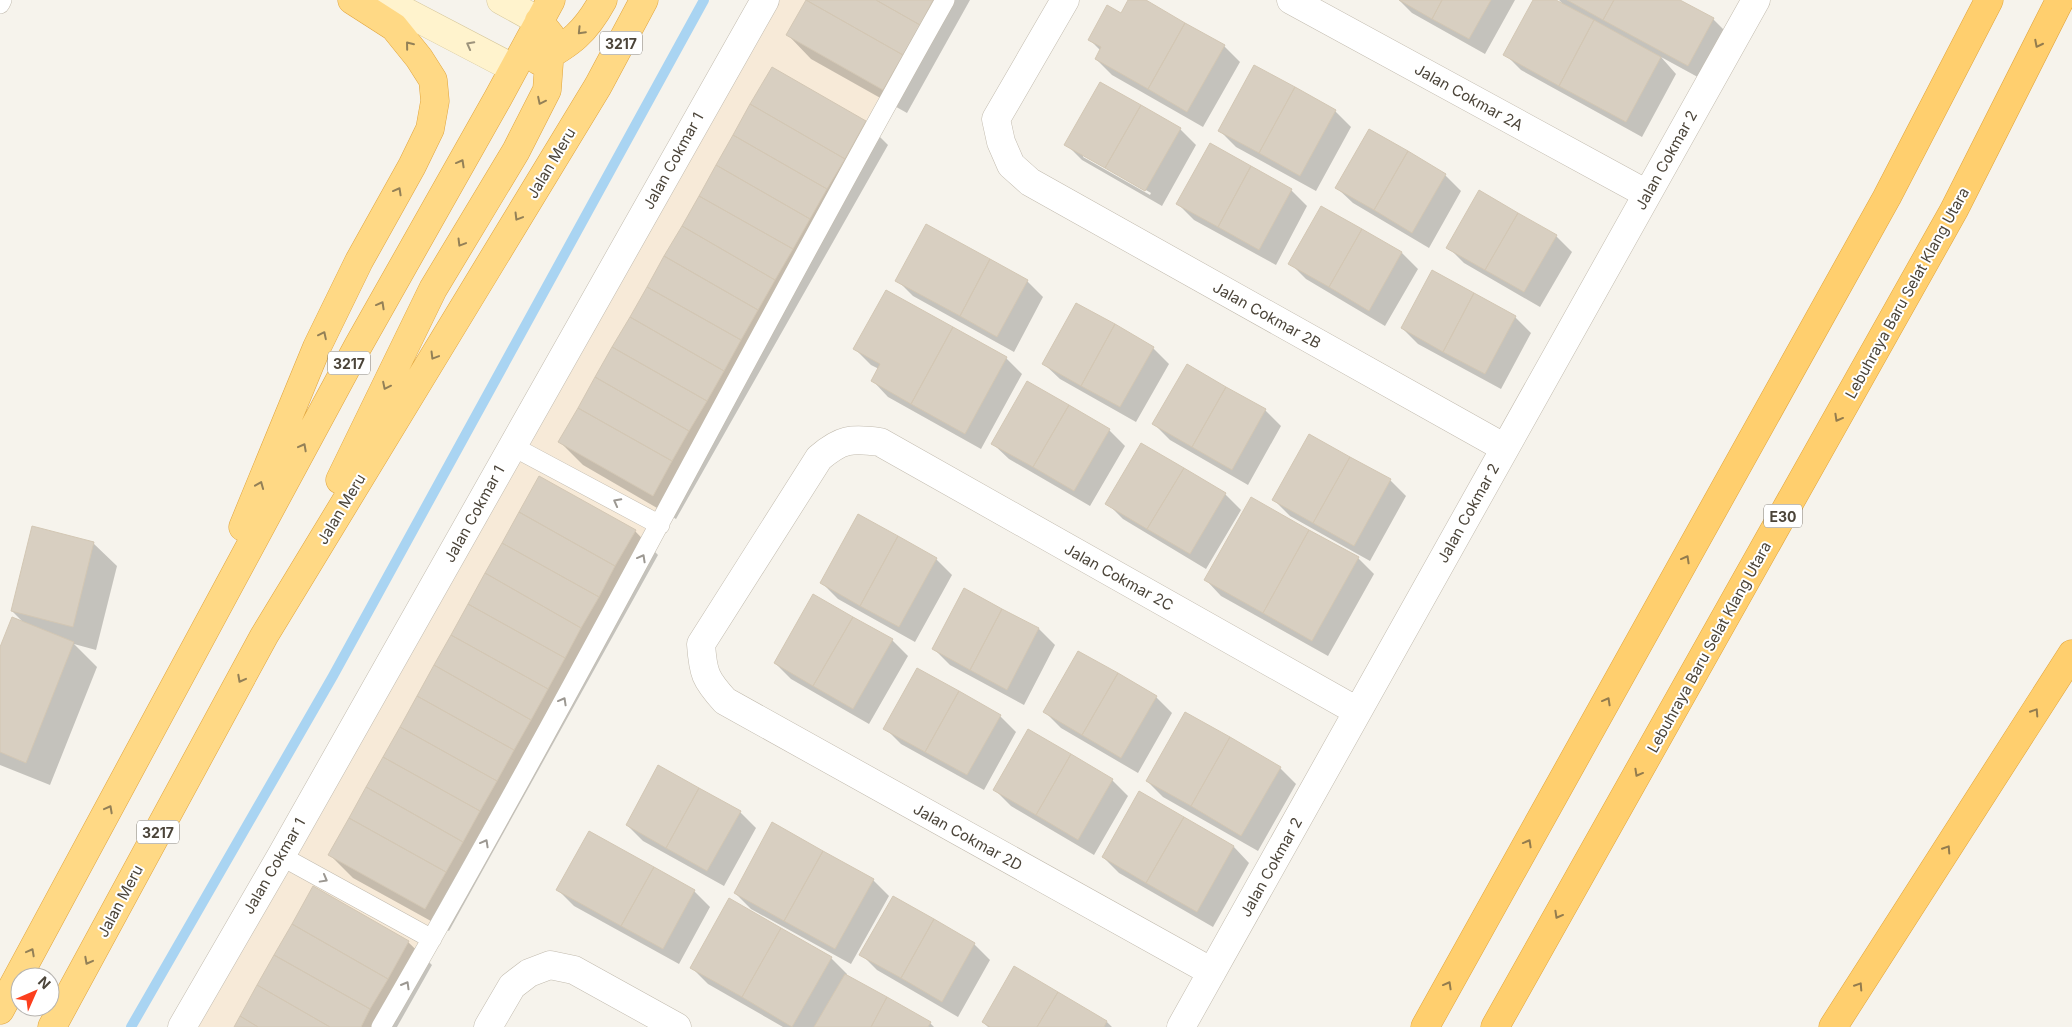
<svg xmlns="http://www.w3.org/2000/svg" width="2072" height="1027" font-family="Inter,sans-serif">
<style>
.commercial{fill:#f7ead8}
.shadow{fill:#0003;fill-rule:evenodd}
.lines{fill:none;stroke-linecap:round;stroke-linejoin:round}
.stream{stroke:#a9d4f2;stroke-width:10}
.building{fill:#d8cfc1;stroke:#d3c7b4}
.service-casing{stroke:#c2bbae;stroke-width:20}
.minor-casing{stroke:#c2bbae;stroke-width:29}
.secondary-casing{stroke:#d6c79b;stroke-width:29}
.trunk-casing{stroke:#e0a43c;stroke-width:29}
.motorway-casing{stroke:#e0a43c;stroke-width:29}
.service{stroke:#fff;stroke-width:19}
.minor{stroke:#fff;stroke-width:28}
.secondary{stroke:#fff3cd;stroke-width:28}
.trunk{stroke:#ffd985;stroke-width:28}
.motorway{stroke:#ffcf6e;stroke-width:28}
.oneway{stroke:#938057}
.oneway2{stroke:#937c4e}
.oneway3{stroke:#9c937c}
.oneway4{stroke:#9c9892}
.labels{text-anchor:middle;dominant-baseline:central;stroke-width:4;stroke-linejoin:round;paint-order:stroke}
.shield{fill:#fff;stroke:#817c74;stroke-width:1}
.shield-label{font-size:14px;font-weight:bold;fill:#4b4439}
.street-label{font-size:15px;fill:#4b4439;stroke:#fff}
</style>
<rect width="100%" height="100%" fill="#f6f3ec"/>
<path class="commercial" d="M780,0H940L640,546L371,1027H196L403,669Z"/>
<path class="shadow" d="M808,0H970L907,113L811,59L788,35Z
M1130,0H1143L1224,46L1240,62L1203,127L1112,75L1096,59L1101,51L1089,39L1121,14Z
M1399,0H1515L1485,54L1412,13Z
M1534,0H1553L1564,5L1559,0H1678L1713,19L1729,35L1705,81L1661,57L1676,74L1642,137L1521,70L1505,54Z
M1335,111L1351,127L1316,191L1236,147L1220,131Z
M865,122L888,145L676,519L583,465L560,442Z
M1180,129L1196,145L1162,206L1082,160L1066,144ZM1083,154L1151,193L1150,195L1083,157Z
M1370,131L1445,175L1461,191L1429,248L1353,203L1337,188Z
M1291,190L1307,206L1276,265L1194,220L1178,204Z
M1322,208L1402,253L1418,269L1385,326L1306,279L1290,263Z
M1556,236L1572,252L1540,307L1464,263L1448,247Z
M897,280L1027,281L1043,297L1014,352L913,296Z
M1515,317L1531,333L1501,389L1418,344L1402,328Z
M1153,348L1169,364L1136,422L1060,379L1044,364Z
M855,349L1006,358L1022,374L981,449L888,397L873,381L879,369L871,365Z
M1187,366L1265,410L1281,426L1248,485L1170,440L1154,424Z
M1109,430L1125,446L1090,506L1009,459L993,444Z
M1390,480L1406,496L1370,561L1290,516L1274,500Z
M1225,494L1241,510L1206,569L1123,519L1107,503Z
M635,531L658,555L449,931L353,878L330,855Z
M93,543L117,566L96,650L74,644L97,667L50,785L0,765V651L25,624L12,611Z
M1358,558L1374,574L1328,656L1221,596L1206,580Z
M936,559L952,575L915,642L838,599L822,583Z
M965,590L1039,629L1055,645L1024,705L950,665L934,649Z
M892,640L908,656L869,724L791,679L775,663Z
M1156,697L1172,713L1138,773L1061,728L1045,712Z
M1000,716L1016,732L984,790L901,744L885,728Z
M1280,768L1296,784L1258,851L1163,797L1147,781Z
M1112,780L1128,796L1094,855L1011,806L995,790Z
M1139,793L1234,847L1249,863L1213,927L1119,873L1103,857Z
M740,812L756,828L724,886L643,841L627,825Z
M873,880L889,896L851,964L751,909L735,893Z
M558,890L694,891L710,907L679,964L574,906Z
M408,942L432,965L397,1027H235Z
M974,944L990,960L958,1017L877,970L861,954Z
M831,958L847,974L846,976L930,1023L934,1027H783L708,984L692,968Z
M983,1022H1107L1112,1027H988Z"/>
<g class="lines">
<path class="stream" d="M131,1027L333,676L704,0"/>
</g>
<path class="building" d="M806,0H876L920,25L903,55Z
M806,0L903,55L883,90L786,35Z
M876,0H933L920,25Z
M1128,0H1146L1185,23L1148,89L1095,59L1101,47L1088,40L1107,5L1121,13Z
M1399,0H1442L1432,19Z
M1442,0H1491L1469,39L1432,19Z
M1533,0H1556L1594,20L1559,86L1503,55Z
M1567,0H1614L1603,20Z
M1614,0H1680L1714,18L1688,66L1603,20Z
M1594,20L1661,57L1626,122L1559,86Z
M1185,23L1225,45L1187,112L1148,89Z
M1254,65L1295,87L1259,153L1218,131Z
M772,67L866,121L845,159L750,104Z
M1100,82L1141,105L1105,168L1064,145Z
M1295,87L1336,110L1300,176L1259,153Z
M750,104L845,159L827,189L733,135Z
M1141,105L1181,128L1145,191L1105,168Z
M1369,129L1408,151L1374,210L1335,188Z
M733,135L827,189L810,219L716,165Z
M1210,143L1251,166L1218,227L1176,204Z
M1408,151L1446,174L1412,233L1374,210Z
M716,165L810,219L793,249L699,196Z
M1251,166L1292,189L1259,250L1218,227Z
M1479,190L1518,213L1485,270L1446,248Z
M699,196L793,249L775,280L682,226Z
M1321,206L1362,229L1329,287L1288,264Z
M1518,213L1557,235L1524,292L1485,270Z
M926,224L990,259L960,316L895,281Z
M682,226L775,280L758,310L664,256Z
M1362,229L1402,252L1369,311L1329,287Z
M664,256L758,310L741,340L647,287Z
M990,259L1028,280L997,337L960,316Z
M1432,270L1474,293L1443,352L1401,328Z
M647,287L741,340L724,371L630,317Z
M886,290L953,327L911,404L871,381L880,364L853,349Z
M1474,293L1516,316L1485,374L1443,352Z
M1076,303L1115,324L1081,386L1042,364Z
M630,317L724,371L707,401L612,347Z
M1115,324L1154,347L1120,407L1081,386Z
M953,327L1007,357L965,434L911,404Z
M612,347L707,401L689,431L595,377Z
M1187,364L1226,387L1192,447L1152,424Z
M595,377L689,431L672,461L578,408Z
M1027,381L1069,405L1033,467L991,444Z
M1226,387L1266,409L1232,470L1192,447Z
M1069,405L1110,429L1074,491L1033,467Z
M578,408L672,461L653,496L558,442Z
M1309,434L1350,457L1313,523L1272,500Z
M1141,443L1184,468L1147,529L1105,504Z
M1350,457L1391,479L1354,546L1313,523Z
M1184,468L1226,493L1190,554L1147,529Z
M539,476L636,530L615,566L519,512Z
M1251,497L1309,530L1263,613L1204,580Z
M519,512L615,566L599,597L502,543Z
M858,514L898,536L860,606L820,583Z
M32,526L94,542L73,627L11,611Z
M1309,530L1359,557L1312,641L1263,613Z
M898,536L937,558L899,627L860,606Z
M502,543L599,597L581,628L485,573Z
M485,573L581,628L565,658L468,604Z
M964,588L1002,609L970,670L932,649Z
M813,594L853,617L813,686L774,663Z
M468,604L565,658L548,689L451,635Z
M1002,609L1039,628L1007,690L970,670Z
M12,617L74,642L26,763L0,752V647Z
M853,617L893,639L853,709L813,686Z
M451,635L548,689L531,720L434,665Z
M1078,651L1118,673L1082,735L1043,712Z
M434,665L531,720L514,750L417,696Z
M917,668L959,691L925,752L883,729Z
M1118,673L1157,696L1121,758L1082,735Z
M959,691L1001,715L967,775L925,752Z
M417,696L514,750L497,781L400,727Z
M1185,712L1230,737L1191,806L1146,781Z
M400,727L497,781L480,811L383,757Z
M1028,729L1071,754L1036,815L993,790Z
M1230,737L1281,767L1241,836L1191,806Z
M1071,754L1113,779L1078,840L1036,815Z
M383,757L480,811L463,842L366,787Z
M658,765L699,788L666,848L626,825Z
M366,787L463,842L446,872L349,818Z
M699,788L741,811L707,871L666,848Z
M1139,791L1184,817L1146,883L1102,857Z
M1184,817L1234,846L1197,912L1146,883Z
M349,818L446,872L425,909L328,855Z
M772,822L823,851L784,921L734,893Z
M589,831L654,867L621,926L556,890Z
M823,851L874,879L835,949L784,921Z
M654,867L695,890L663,949L621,926Z
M313,886L409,941L388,979L292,924Z
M893,896L934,919L901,978L859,955Z
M729,898L781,928L742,997L690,968Z
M934,919L975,943L942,1002L901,978Z
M292,924L388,979L370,1009L274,955Z
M781,928L832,957L792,1027L742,997Z
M274,955L370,1009L361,1027H330L257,985Z
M1014,966L1058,992L1037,1027H990L982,1022Z
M845,974L887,997L871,1027H814Z
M257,985L330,1027H258L240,1016Z
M1058,992L1107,1021L1104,1027H1037Z
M887,997L931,1022L928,1027H871Z
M240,1016L258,1027H234Z"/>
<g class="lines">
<defs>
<path id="service" d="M0,4L2,0
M512,446L660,525
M281,856L432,939
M381,1027C577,689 753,340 945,0"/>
<path id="minor" d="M1065,0L996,119L1001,142L1011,165L1030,182L1505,448
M1291,0L1647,194
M1212,972L725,701C705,679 703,673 701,644L819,458C841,439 851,438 880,442L1357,711
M182,1027L281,856L765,0
M488,1027L512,986L529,973L550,965L574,970L677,1027
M1181,1027L1756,0"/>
<path id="secondary" d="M383,0L513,68
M501,0L539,21"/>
<path id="trunk" d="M539,61C571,43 585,33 603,0
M340,480L433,289L516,151L547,90L551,36L539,21
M243,527L317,347L359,261L412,166L430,129L435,101L433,80L419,58L394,27L352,0
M0,1010L358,346L498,98L551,0
M52,1027L264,636L598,86L644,0"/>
<path id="motorway" d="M1425,1027L1887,197L1989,0
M1495,1027L1954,210L2060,0
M1833,1027L2072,654"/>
</defs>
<use href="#service" class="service-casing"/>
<use href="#minor" class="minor-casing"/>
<use href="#secondary" class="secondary-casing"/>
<use href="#trunk" class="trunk-casing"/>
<use href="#motorway" class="motorway-casing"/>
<use href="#service" class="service"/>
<use href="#minor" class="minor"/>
<use href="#secondary" class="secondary"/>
<use href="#trunk" class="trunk"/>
<use href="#motorway" class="motorway"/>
</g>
<defs><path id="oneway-chevron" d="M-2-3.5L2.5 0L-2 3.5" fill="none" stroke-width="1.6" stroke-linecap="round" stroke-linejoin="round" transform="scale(1.25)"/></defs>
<g class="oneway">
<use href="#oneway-chevron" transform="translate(581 31) rotate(134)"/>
<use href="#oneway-chevron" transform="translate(409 45) rotate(-129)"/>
<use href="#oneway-chevron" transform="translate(541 101) rotate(116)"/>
<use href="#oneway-chevron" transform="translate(461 163) rotate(-61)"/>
<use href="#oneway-chevron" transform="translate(398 191) rotate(-61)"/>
<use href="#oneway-chevron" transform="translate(518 217) rotate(121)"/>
<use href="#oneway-chevron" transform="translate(461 243) rotate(121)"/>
<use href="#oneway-chevron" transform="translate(381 305) rotate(-61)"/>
<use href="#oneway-chevron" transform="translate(323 335) rotate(-64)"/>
<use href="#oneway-chevron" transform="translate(434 356) rotate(121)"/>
<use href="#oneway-chevron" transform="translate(386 386) rotate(116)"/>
<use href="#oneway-chevron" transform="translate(303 447) rotate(-62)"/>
<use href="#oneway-chevron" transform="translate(260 485) rotate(-68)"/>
<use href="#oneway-chevron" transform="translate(241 679) rotate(118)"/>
<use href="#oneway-chevron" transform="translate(109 809) rotate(-62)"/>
<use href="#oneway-chevron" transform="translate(31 952) rotate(-62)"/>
<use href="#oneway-chevron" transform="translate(88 961) rotate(118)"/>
</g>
<g class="oneway2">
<use href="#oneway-chevron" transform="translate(2038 44) rotate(117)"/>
<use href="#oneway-chevron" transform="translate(1838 418) rotate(119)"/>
<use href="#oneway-chevron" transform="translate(1686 559) rotate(-61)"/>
<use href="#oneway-chevron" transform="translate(1607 701) rotate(-61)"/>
<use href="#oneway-chevron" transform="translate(2035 712) rotate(-57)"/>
<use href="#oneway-chevron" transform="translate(1638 773) rotate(119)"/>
<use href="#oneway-chevron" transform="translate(1528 843) rotate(-61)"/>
<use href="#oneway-chevron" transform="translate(1947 849) rotate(-57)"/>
<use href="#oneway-chevron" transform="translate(1558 915) rotate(119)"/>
<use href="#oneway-chevron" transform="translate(1448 985) rotate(-61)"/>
<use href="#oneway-chevron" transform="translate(1859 986) rotate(-57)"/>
</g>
<use class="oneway3" href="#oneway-chevron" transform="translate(470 45) rotate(-152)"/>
<g class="oneway4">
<use href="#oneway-chevron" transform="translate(617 502) rotate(-152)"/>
<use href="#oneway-chevron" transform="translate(642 558) rotate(-61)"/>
<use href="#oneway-chevron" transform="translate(563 701) rotate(-61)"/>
<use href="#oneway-chevron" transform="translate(485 843) rotate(-61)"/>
<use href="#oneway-chevron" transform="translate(324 879) rotate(29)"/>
<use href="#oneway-chevron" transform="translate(406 985) rotate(-60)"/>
</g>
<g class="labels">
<g class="shield">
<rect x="600" y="31.5" width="42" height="23" rx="4"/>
<rect x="328" y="351.5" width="42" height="23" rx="4"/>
<rect x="1764" y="504.5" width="38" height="23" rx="4"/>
<rect x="137" y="820.5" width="42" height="23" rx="4"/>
</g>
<g class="shield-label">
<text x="621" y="43">3217</text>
<text x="349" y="363">3217</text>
<text x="1783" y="516">E30</text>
<text x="158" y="832">3217</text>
</g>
<g class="street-label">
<text transform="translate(1469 97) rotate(29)">Jalan Cokmar 2A</text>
<text transform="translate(1666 160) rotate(-61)">Jalan Cokmar 2</text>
<text transform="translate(673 161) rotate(-61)">Jalan Cokmar 1</text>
<text transform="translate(551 163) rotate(-59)">Jalan Meru</text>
<text transform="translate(1907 293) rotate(-61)">Lebuhraya Baru Selat Klang Utara</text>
<text transform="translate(1267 315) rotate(29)">Jalan Cokmar 2B</text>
<text transform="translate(341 509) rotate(-59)">Jalan Meru</text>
<text transform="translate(1468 513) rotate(-61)">Jalan Cokmar 2</text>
<text transform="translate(474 514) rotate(-61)">Jalan Cokmar 1</text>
<text transform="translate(1119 577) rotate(29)">Jalan Cokmar 2C</text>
<text transform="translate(1709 647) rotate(-61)">Lebuhraya Baru Selat Klang Utara</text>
<text transform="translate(968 837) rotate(29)">Jalan Cokmar 2D</text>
<text transform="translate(274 866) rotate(-60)">Jalan Cokmar 1</text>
<text transform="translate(1271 867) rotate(-61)">Jalan Cokmar 2</text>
<text transform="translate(120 901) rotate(-62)">Jalan Meru</text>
</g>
</g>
<g transform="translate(35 992) rotate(45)"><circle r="24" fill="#ffffff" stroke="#b7b4b0"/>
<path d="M0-4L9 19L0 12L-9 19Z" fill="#fc3f1d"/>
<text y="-8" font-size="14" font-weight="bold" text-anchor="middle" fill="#4b4439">N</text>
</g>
</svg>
